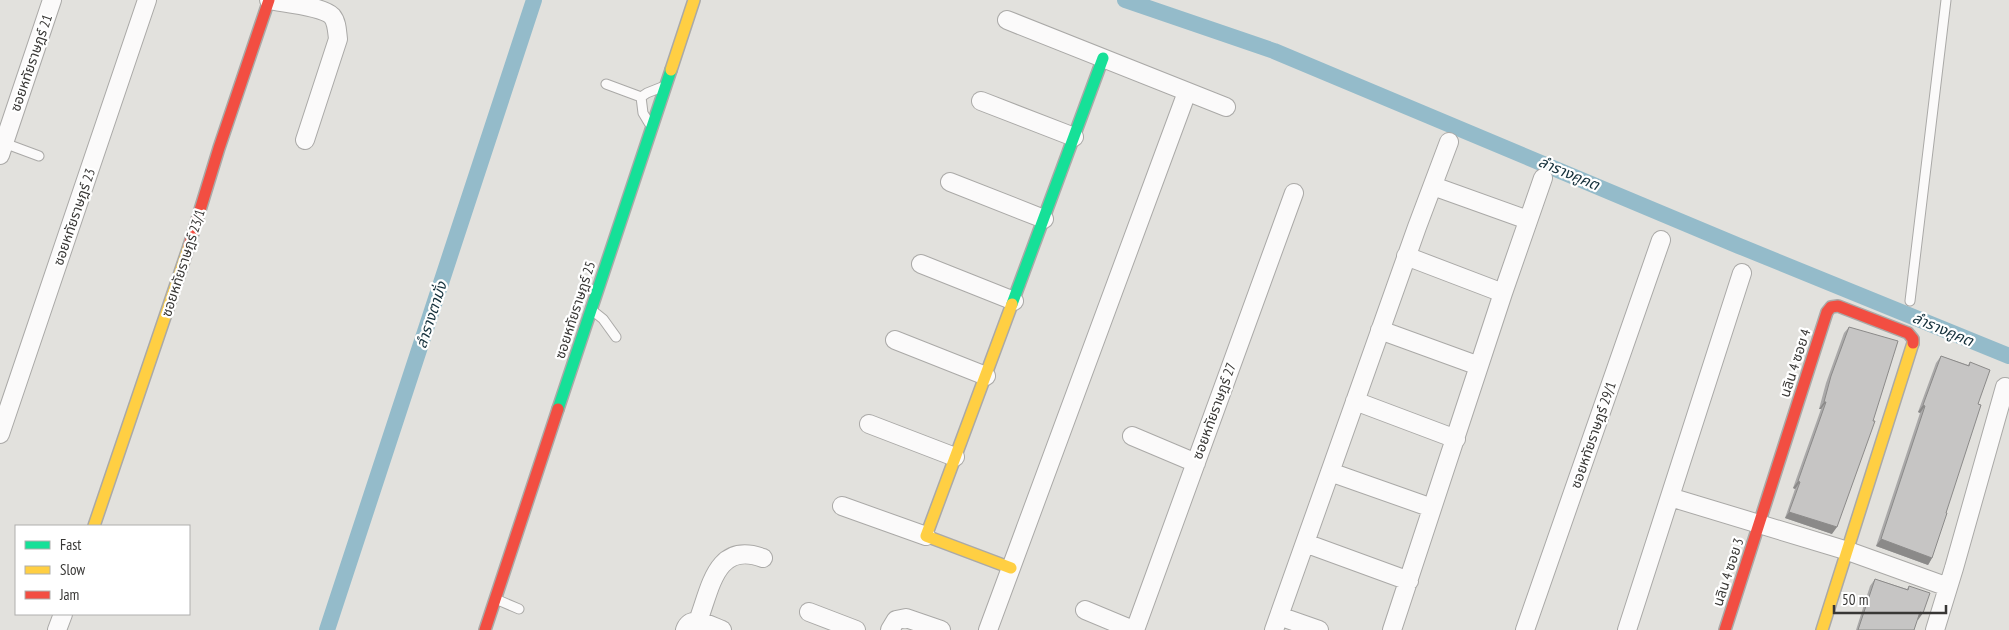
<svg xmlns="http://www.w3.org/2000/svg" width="2009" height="630" font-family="'PT Sans Narrow','Noto Sans Thai',sans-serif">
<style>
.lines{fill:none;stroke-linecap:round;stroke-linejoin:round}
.canal{stroke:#94bbca;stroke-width:16}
.lane-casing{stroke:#aaa9a7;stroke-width:11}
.street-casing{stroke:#aaa9a7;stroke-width:20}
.fast-casing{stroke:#aaa9a7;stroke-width:14}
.slow-casing{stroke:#aaa9a7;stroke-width:14}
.jam-casing{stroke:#aaa9a7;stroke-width:14}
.lane{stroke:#fbfafa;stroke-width:9}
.street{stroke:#fbfafa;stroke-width:18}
.fast{stroke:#16e098;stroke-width:11}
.slow{stroke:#ffcf43;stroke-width:11}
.jam{stroke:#f24e42;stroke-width:11}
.wall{fill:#aaa9a9}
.shaded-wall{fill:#8b8a89}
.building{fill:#c6c5c4;stroke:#8b8a89}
.labels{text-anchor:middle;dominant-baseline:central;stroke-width:4.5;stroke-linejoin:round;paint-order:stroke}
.street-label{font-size:14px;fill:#383735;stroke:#fff}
.water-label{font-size:15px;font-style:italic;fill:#132f3a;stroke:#fff}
</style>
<rect width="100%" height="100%" fill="#e2e1dd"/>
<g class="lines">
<path class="canal" d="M1125,0L1274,51L1739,246L2009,356
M327,630L534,0"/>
<defs>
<path id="lane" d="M606,84L641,97L647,93L662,87
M641,97L643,113L649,123
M4,143L39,156
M1910,301L1946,0
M593,311L603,319L616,337
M498,600L519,609"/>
<path id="street" d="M269,0C283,3 322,6 332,16C337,22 337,31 338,39L305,140
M1007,20L1226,107
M981,101L1074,137
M0,155L52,0
M950,182L1044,219
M1433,186L1528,220
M1406,256L1503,293
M921,264L1014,301
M1380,330L1479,366
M895,340L986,376
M1355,401L1456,439
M869,424L955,457
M0,434L147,0
M1132,436L1196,463
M1330,472L1432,508
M1670,497L1848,551L1948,587
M842,506L926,536
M1305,543L1409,581
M1085,610L1133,630
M809,612L856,630
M1279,616L1319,630
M698,621C711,587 716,541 763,558
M57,630L63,614
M685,630C691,613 711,626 722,630
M890,630L896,620L906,618L941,630
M988,630L1187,92
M1135,630L1294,193
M1274,630L1417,227L1449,142
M1392,630L1503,293L1543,178
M1525,630L1661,240
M1627,630L1742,273
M1935,630L1954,568L2005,387"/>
<path id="fast" d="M1012,304L1103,58
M558,409L671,70"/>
<path id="slow" d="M671,70L694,0
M94,526L189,246
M1011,568L926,536L1012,304
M1822,630L1913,343"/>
<path id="jam" d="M189,246L219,148L269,0
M485,630L558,409
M1725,630L1827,312L1831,307L1838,306L1908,333L1913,339V343"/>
</defs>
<use href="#lane" class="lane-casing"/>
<use href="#street" class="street-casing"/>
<use href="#fast" class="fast-casing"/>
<use href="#slow" class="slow-casing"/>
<use href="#jam" class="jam-casing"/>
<use href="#lane" class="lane"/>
<use href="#street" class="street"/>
<use href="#fast" class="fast"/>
<use href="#slow" class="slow"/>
<use href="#jam" class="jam"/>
</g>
<path class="wall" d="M1849,327L1832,534L1785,518L1795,489L1793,488L1821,409H1819L1826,383L1844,333Z
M1941,356L1968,365L1970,362L1978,404L1932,558L1928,565L1876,546L1920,413L1918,412L1936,363Z
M1875,579L1907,589L1909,586L1918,620H1917L1914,630H1856L1870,586Z"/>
<path class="shaded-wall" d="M1824,402H1826L1821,409H1819Z
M1923,405L1925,406L1920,413L1918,412Z
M1798,481L1800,482L1795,489L1793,488Z
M1789,512L1837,527L1832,534L1785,518Z
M1881,539L1932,558L1928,565L1876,546Z
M1920,612L1923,613L1918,620L1915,619Z"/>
<path class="building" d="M1849,327L1898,341L1873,421H1875L1837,527L1789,512L1800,482L1798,481L1826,402H1824L1831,376Z
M1941,356L1969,366L1970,362L1990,370L1978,404L1981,405L1946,513H1947L1932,558L1881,539L1925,406L1923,405Z
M1875,579L1908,590L1909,586L1930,593L1923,613L1920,612L1914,630H1858Z"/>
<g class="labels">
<g class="street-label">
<text transform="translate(31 63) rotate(-71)">ซอยหทัยราษฎร์ 21</text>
<text transform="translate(74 217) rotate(-71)">ซอยหทัยราษฎร์ 23</text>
<text transform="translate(183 263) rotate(-72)">ซอยหทัยราษฎร์ 23/1</text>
<text transform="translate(575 310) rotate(-72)">ซอยหทัยราษฎร์ 25</text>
<text transform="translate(1795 363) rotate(-72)">นลิน 4 ซอย 4</text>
<text transform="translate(1214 411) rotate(-70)">ซอยหทัยราษฎร์ 27</text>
<text transform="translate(1593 435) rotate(-71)">ซอยหทัยราษฎร์ 29/1</text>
<text transform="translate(1728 572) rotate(-72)">นลิน 4 ซอย 3</text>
</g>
<g class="water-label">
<text transform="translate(1569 173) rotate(23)">ลำรางคูคต</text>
<text transform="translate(431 315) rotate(-72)">ลำรางตามั่ง</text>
<text transform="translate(1943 329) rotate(23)">ลำรางคูคต</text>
</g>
</g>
<rect x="15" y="525" width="175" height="90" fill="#ffffff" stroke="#afafae"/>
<rect x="25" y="541" width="25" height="8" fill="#16e098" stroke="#afafae"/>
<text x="60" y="550" font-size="15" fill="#383735">Fast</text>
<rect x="25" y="566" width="25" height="8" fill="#ffcf43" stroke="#afafae"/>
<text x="60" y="575" font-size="15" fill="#383735">Slow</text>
<rect x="25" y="591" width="25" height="8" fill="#f24e42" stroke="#afafae"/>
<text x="60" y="600" font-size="15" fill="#383735">Jam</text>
<path d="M1834 605v8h112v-8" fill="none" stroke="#383735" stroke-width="2.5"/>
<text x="1842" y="605" font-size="15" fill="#383735" stroke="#ffffff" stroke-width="4" paint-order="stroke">50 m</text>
</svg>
